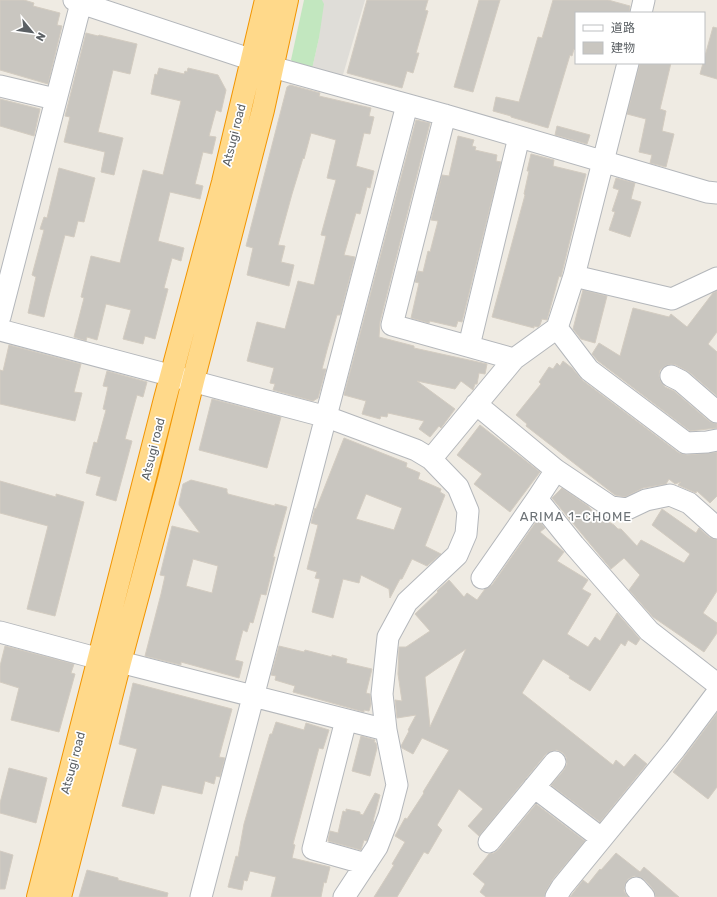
<svg xmlns="http://www.w3.org/2000/svg" width="717" height="897" font-family="Rubik,'Noto Sans JP',sans-serif">
<style>
.industrial{fill:#dfddd8}
.green{fill:#c2e7bf}
.building{fill:#c9c6c0;stroke:#d3ccc1;fill-rule:evenodd}
.lines{fill:none;stroke-linecap:round;stroke-linejoin:round}
.minor-casing{stroke:#b4b7bb;stroke-width:23}
.highway-casing{stroke:#f29500;stroke-width:24}
.minor{stroke:#fff;stroke-width:21}
.highway{stroke:#ffd98a;stroke-width:22}
.labels{text-anchor:middle;dominant-baseline:central;stroke-width:3.5;stroke-linejoin:round;paint-order:stroke}
.street-label{font-size:12px;fill:#5b6064;stroke:#fff}
.neighbourhood-label{font-size:13px;letter-spacing:1px;fill:#6c7276;stroke:#fff}
</style>
<rect width="100%" height="100%" fill="#efebe3"/>
<path class="industrial" d="M322,0H365L342,78L312,69L319,38Z"/>
<path class="green" d="M304,0H322L324,4L319,38L312,69L294,63L291,60Z"/>
<path class="building" d="M0,0H24L34,3L33,6L60,13L57,25L62,26L48,84L0,70Z
M367,0H428L425,10L428,11L416,53H419L413,73L407,71L402,88L347,73Z
M479,0H500L473,92L454,87Z
M553,0H608L630,6L629,13H576V50L574,49L572,56L570,55L548,128L511,117V116L493,111L496,97L519,102L538,37L542,38Z
M713,27L717,28V79L700,74Z
M86,33L98,36L99,35L137,44L130,74L113,70L98,132L123,138L114,175L101,172L105,152L64,142L70,117L65,116Z
M640,63H671L660,109L666,111L662,131L674,134L666,167L650,163L652,155L639,152L646,119L627,114Z
M159,68L184,74L185,71L187,72L188,68L218,75L226,90L221,112L216,110L209,136L216,137L212,154L203,152L195,184L203,186L200,199L170,192L158,241L184,248L181,261L172,258L164,288L168,289L155,339L145,336L143,344L123,339L131,310L106,304L97,340L87,337L86,341L74,337L84,298L81,297L91,256L120,263L143,170L163,175L181,101L151,94L155,74L157,75Z
M290,85L320,93L319,96L371,108L369,116L374,117L370,134L364,133L356,166L374,171L370,188L367,187L360,214L356,213L344,255L355,257L340,315H337L327,350L322,369H326L318,398L313,401L273,390L275,384L270,383L274,368L247,361L257,322L285,329L298,281L314,285L326,236L321,235L336,180L327,178L336,140L311,133L304,159L303,158L292,194L278,245L285,246L281,262L294,265L289,286L247,275L253,248L246,246L287,87Z
M0,99L40,109L34,136L0,126Z
M416,120L430,123L380,322L379,337L414,346V348L487,364L485,374L479,373L477,384H475L473,390L461,381L455,389L417,381L455,409L441,428L439,426L430,437L419,429L424,421L388,413L387,417L381,416L380,419L362,414L366,401L344,395Z
M557,126L590,135L587,144L555,135Z
M458,136L474,140L472,146L476,147L475,150L497,155L496,161L501,162L462,322L458,321L456,327L430,321L429,323L411,318L419,283L415,282L418,271L423,272L428,251L430,252L438,221L431,220L442,175L449,176Z
M531,154L554,160L553,166L586,174L562,273L561,277L559,276L547,320L542,319L540,325L538,327L534,326V328L492,317L525,195L524,194L529,171H527Z
M59,168L95,178L84,222L78,221L74,237L65,235L48,300L44,317L28,313L36,277L32,275L44,230L40,229L44,217L47,218Z
M616,178L635,183L631,199L641,202L630,237L609,230L615,212L612,211L619,190L613,188Z
M583,290L607,296L595,343L581,339L573,329Z
M717,291V332L708,344L717,352V396L689,372L676,365L671,364L665,366L660,370L659,376L661,382L665,387L674,391L709,421L717,424V428L690,431L598,361L592,354L599,343L620,356L633,308L669,317L671,314L687,327L713,293Z
M9,345L81,364L74,392L82,393L75,421L0,404V370L3,371Z
M563,361L572,368L582,380L679,453L687,455L717,452V496L710,503L697,491L696,493L678,485L681,482L675,484L669,479L666,484L643,488L625,497L615,495L526,426L527,424L516,415L541,384L539,382L549,367L553,369L557,363L560,366Z
M107,371L147,382L143,397L137,395L125,439L132,441L116,501L96,495L101,477L86,473L94,442L97,443L106,410L103,409L108,387L103,386Z
M212,399L281,417L267,468L199,450Z
M480,425L540,472L510,512L474,484L482,474L457,455Z
M344,438L407,463L406,467L420,473L418,479L441,489L440,492L445,495L425,546L441,554L427,566L412,559L402,579H400L390,598L389,589L361,575L359,583L343,579L333,618L312,612L320,579L315,578L317,572L307,569L318,525L311,523L315,508L316,509ZM366,494L402,508L394,530L356,519Z
M191,480L227,489V492L228,494L275,506V504L287,507L273,557H275L266,595L261,594L253,623L250,622L247,632L243,630L235,660L243,662L239,678L181,662V665L145,656L161,594L165,576L160,575L172,526L200,533L179,505V502L183,484ZM193,559L218,566L212,593L186,586Z
M0,481L56,497V494L84,502L55,616L27,609L48,526L0,513Z
M562,488L588,506L595,514L614,525L618,529H621L637,546L641,540L684,563L690,554L652,525L662,509L696,533L699,528L709,537L717,540V591L703,613L717,623V633L704,652L653,617L629,590L640,575L624,558L611,569L552,498Z
M538,519L545,528L540,532L564,552L557,561L588,580L582,589L591,594L567,634L588,647L595,637L600,641L617,613L640,639L636,645L628,640L625,646L621,643L590,691L569,678L570,676L543,659L522,693L613,765L616,760L624,767L635,754L647,764L600,822L551,785L564,770L567,764L566,757L563,753L557,750L551,751L546,754L479,836L468,826L483,809L459,789L437,825L442,830L428,854L424,852L397,897H374L394,865L392,864L405,842L395,836L405,818L407,819L424,793L423,792L449,750L422,738L413,754L402,748L401,746L409,731L408,730L416,715L397,718L395,700L402,701L398,674L399,647H406L430,631L415,614L438,592L437,591L449,580L464,597L467,593L477,600L485,589L492,585ZM466,649L430,727L425,677Z
M5,646L74,664L71,673L75,674L59,732L11,720L19,688L0,682V666Z
M279,646L304,652L305,650L332,657V655L347,659L346,663L372,669L366,693L370,694L371,704L369,711L364,710V712L293,692L295,686L275,680L276,676L271,675Z
M133,683L232,709L219,757L225,758L220,777L216,776L214,784L205,781L202,794L162,785L154,814L122,806L137,749L119,744Z
M717,713V787L708,799L673,772Z
M276,722L304,730L306,723L329,730L323,749L319,748L293,844L295,845L292,858L330,867L326,883L324,882L321,897H271L276,877L250,871L247,881L244,880L242,890L228,887L236,856L238,857L244,824L262,761L270,734H272Z
M361,736L375,740L374,742L376,743L377,748L370,776L352,771Z
M9,768L47,778L36,823L0,813V803Z
M375,793L380,795L373,821H374L373,824L367,841L364,840L361,850L328,841L330,831L338,833L343,811L346,812V809L360,812V814L363,815Z
M536,804L585,841L553,879L546,891L544,897H486L480,892L485,884L473,874L489,854L494,853L498,850Z
M0,851L13,855L5,889H0Z
M616,853L640,872L644,867L679,897H656L653,889L645,880L640,877L634,876L628,879L625,885L624,891L628,897H570L583,880L588,884L600,869L601,870Z
M87,870L118,878V880L168,893L167,897H79Z"/>
<g class="lines">
<defs>
<path id="minor" d="M74,0L81,3L253,60
M641,13L644,0
M272,67L445,115L707,192L717,193
M0,86L55,99
M445,115L392,325L514,359
M574,276L672,299L717,278
M0,317L81,3
M557,328L589,370L686,443L707,442L717,440
M0,330L327,417L416,450L431,459L458,487L468,511L466,534L457,555L407,602L388,637L382,694L386,730L397,785L389,816L377,847L344,897
M469,346L519,137
M671,376L681,381L717,412
M476,404L556,470L611,507L627,509L646,500L670,495L689,503L717,528
M431,459L514,359L557,328L574,276L628,63
M556,470L537,499L574,545L649,631L717,684
M482,578L537,499
M0,632L100,659
M120,662L386,730
M346,720L313,849L366,864
M534,787L601,838
M489,842L555,762
M636,888L644,897
M201,897L407,105
M556,897L562,887L675,749L717,693"/>
<path id="highway" d="M38,897L165,399L223,182L266,0
M60,897L120,662L169,479L193,381L263,110L287,0"/>
</defs>
<use href="#minor" class="minor-casing"/>
<use href="#highway" class="highway-casing"/>
<use href="#minor" class="minor"/>
<use href="#highway" class="highway"/>
</g>
<g class="labels">
<g class="street-label">
<text transform="translate(234 135) rotate(-76)">Atsugi road</text>
<text transform="translate(153 449) rotate(-76)">Atsugi road</text>
<text transform="translate(73 763) rotate(-75)">Atsugi road</text>
</g>
<g class="neighbourhood-label">
<text x="576" y="516">ARIMA 1-CHOME</text>
</g>
</g>
<rect x="575" y="12" width="130" height="52" fill="#ffffff" stroke="#bdbfc1"/>
<rect x="583" y="25" width="20" height="6" fill="#ffffff" stroke="#bdbfc1"/>
<text x="611" y="32" font-size="12" fill="#5b6064">道路</text>
<rect x="583" y="42" width="20" height="12" fill="#c9c6c0" stroke="#bdbfc1"/>
<text x="611" y="52" font-size="12" fill="#5b6064">建物</text>
<g transform="translate(32 32) rotate(119)" stroke="#ffffff" stroke-width="3" paint-order="stroke">
<path d="M0-3L7 15L0 10L-7 15Z" fill="#5b6064"/>
<text y="-6" font-size="11" font-weight="bold" text-anchor="middle" fill="#5b6064">N</text>
</g>
</svg>
